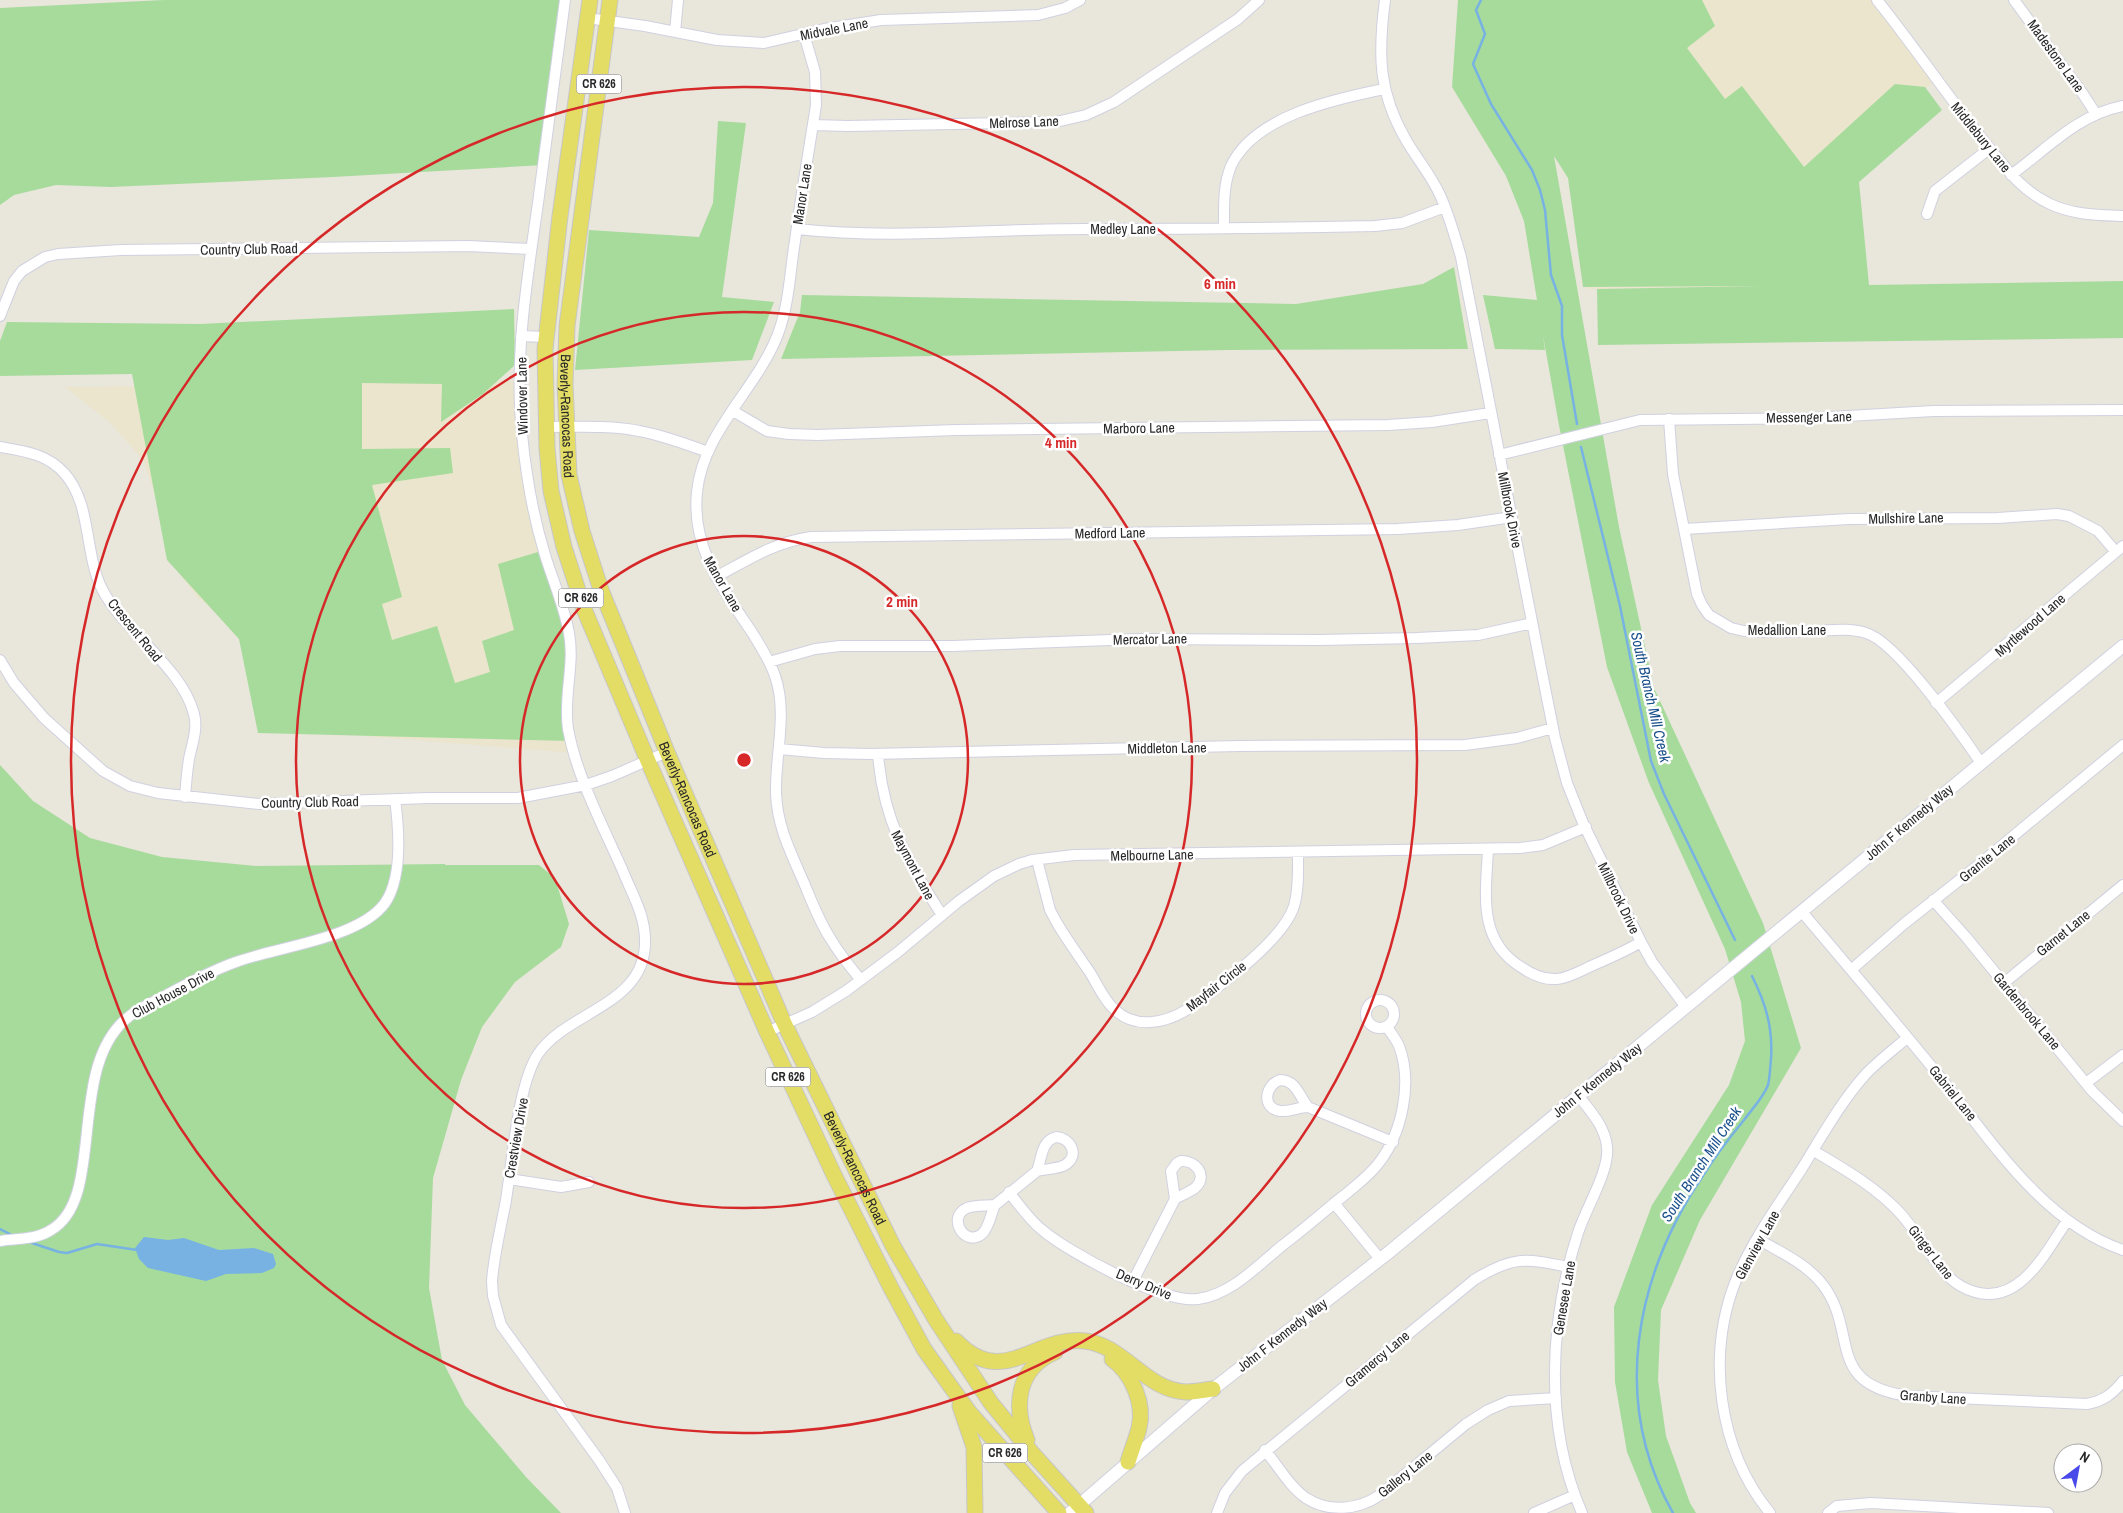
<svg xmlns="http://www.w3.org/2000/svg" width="2123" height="1513" font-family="'Archivo Narrow',sans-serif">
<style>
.education{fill:#eae5cc}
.green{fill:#a6db9c}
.water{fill:#77b2e3}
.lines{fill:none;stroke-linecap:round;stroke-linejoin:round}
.stream{stroke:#77b2e3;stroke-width:2.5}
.minor-casing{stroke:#d0d1e0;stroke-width:12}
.tertiary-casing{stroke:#d0d1e0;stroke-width:14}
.primary-casing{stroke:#c7c7c7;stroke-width:17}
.minor{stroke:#fff;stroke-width:10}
.tertiary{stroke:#fff;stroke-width:12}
.primary{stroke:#e3dd66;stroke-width:15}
.ring{fill:none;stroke:#d62828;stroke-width:2.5}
.labels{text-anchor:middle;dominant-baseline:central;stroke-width:5;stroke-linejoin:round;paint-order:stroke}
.shield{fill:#fff;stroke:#686868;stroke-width:1}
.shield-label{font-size:12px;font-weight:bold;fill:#282828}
.street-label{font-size:14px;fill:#282828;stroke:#fff}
.water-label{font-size:15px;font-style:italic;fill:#194f8b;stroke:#fff}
.centre{fill:#d62828;stroke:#fff;stroke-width:2.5}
.ring-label{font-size:15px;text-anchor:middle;font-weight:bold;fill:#d62828;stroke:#fff;stroke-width:5;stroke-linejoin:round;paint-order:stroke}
</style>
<rect width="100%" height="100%" fill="#e9e6db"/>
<path class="education" d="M1513,0H1877L1936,81L1872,124L1844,158L1850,285L1587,289L1585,212Z
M519,381L520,418L545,556L574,753L264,728L238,629L197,597L167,556L160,508L143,460L109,422L65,387Z"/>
<path class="green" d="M164,0H565L543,165L333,177L111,187L56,185L14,195L0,205V8Z
M1458,0H1702L1715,26L1687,48L1725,99L1742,86L1804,167L1895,84L1925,87L1942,110L1859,182L1869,285L2123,281V338L1598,345L1597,289L1760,286L1583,287L1568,178L1554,156L1619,527L1654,688L1763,923L1801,1048L1700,1220L1661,1310L1658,1380L1666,1436L1690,1503L1696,1513H1652L1627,1452L1615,1382L1614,1307L1652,1205L1729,1085L1745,1041L1741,1002L1725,949L1649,783L1607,667L1558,420L1543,335L1545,350L1495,349L1483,295L1537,300L1524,221L1506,176L1452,87Z
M718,121L746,123L722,297L774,302L752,360L575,370L589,230L699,237L713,203Z
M1454,267L1468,349L1227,350L781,359L800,312L802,295L1296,304L1423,284Z
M514,309L515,365L483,394L441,422L442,384L362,383V449L450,448L453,473L372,485L402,597L382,604L392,640L437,626L455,683L490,672L482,641L514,630L498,564L538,552L570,639L571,741L258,733L239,639L167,560L132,374L0,376V341L7,322L200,324Z
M0,765L33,801L90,838L162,857L256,866L445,864V865H539L555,878L569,924L561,947L515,982L482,1027L461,1080L433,1178L429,1288L442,1360L465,1405L526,1477L561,1513H0Z"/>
<path class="water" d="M144,1237L168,1240L184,1238L219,1250L254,1248L273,1254L276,1264L274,1268L262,1273L226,1274L206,1281L148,1268L139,1259L135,1248Z"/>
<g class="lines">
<path class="stream" d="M1481,0L1476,10L1485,34L1473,64L1491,104L1532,170L1540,190L1545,210L1551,275L1562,306V335L1577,424
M1581,447L1620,606L1651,761L1664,794L1735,940
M0,1229L12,1235
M29,1242L59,1252L67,1253L97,1244L137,1250
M1673,1513C1610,1401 1635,1276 1704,1174C1716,1155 1730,1137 1744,1120C1752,1109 1763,1098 1768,1085C1770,1077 1770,1068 1771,1059C1773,1028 1766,1004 1752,976"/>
<defs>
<path id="minor" d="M565,0C556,68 547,136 538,203C527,280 514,357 522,434C526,475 533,516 545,555C553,581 564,606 569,633C575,665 563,697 568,729C577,777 602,824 622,869C631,892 645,914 645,940C647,1005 567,1011 538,1054C518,1084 512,1163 506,1200C501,1227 494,1254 492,1281L493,1296L501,1325L599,1460L617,1488L625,1513
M1385,0C1378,53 1378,92 1406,140C1417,159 1431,175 1440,195C1449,215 1455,236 1461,257L1542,673L1555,738L1567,783L1583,823L1641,942L1652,962L1686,1007
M1877,0C1914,46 1946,94 1983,140C2004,165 2018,188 2048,203C2072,215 2098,215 2123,216
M2014,0L2083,94L2096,114
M587,18L645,26L717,40L764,43L824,29L881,20L1038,15L1065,8L1080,0
M675,32L678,0
M804,34L815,72L816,105C809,150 801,196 795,241C790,271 789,305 778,334C757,389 703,431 697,492C691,549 724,590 753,634C761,647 770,661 775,676C788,713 775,755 776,793C777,826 791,853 804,883C812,902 819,921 830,938C839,953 850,967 861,980
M813,125L848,126L1056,122L1086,115L1114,102L1238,19L1259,0
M2011,175C2047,149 2077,115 2123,106
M1927,214L1935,191L1990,148
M1224,227C1224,207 1223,185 1231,166C1254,116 1335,99 1384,89
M797,229C896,240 996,228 1095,229C1188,229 1282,228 1375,226L1402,223L1445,207
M0,316L14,281L22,271L45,257L58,254L121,250L468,246L531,249
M521,336L546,337
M733,411L767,431L789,434L818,435L956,430L1388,425L1432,422L1490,413
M1669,419L1673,474L1697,594L1702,605L1709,615L1731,628L1744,631C1768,633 1793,632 1817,631C1833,630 1850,628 1866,633C1896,641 1962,735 1981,763
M546,427C575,427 611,425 639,431C662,435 686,444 708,452
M0,447C24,451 48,454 65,474C92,505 84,553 102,589C124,632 182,667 194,714C198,729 192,744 189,759C187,771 186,784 185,797
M1499,455L1640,420L1814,418L1933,411L2123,410
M1684,529L1849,519L1998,518L2057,514L2069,516L2098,531L2116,552
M716,577C747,560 775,542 811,537L1398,529L1458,525L1512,517
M0,660L14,683L44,718L103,771L130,786L158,793L259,804L428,798H518L586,785L612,776L667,752
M769,662L815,649L840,646H953L1137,639L1319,640L1417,638L1478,635L1532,623
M1936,703L2123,546
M779,749L824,753L871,754L1240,746L1465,745L1517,738L1553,728
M878,754C883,820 907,861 942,915
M1488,849C1486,893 1477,940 1521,967C1531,974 1544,980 1557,979C1568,978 1579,972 1589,967C1607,959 1624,952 1641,942
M1037,860L1050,910L1057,923C1067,940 1078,955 1089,971C1097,983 1103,999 1114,1009C1135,1030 1166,1023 1188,1009C1218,987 1283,941 1294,906C1299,889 1298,870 1298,853
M1933,900L1966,937L2093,1092L2123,1121
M1802,912C1847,965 1892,1018 1936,1072C1989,1137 2041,1222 2123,1250
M1851,970L1905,923L1976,867L2123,745
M2004,983L2123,885
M1366 1014a14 14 0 1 1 28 0a14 14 0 1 1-28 0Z
M767,1032L812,1012L846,991L898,952L959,901L994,876L1019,864L1032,860L1074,855L1520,848L1543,845L1586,827
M1280,1080C1296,1080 1299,1096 1308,1107C1299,1107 1289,1112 1280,1111C1261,1108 1265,1085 1280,1080Z
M2086,1083L2123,1055
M1578,1095C1590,1111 1605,1126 1607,1147C1610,1170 1585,1210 1578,1233C1549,1322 1544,1426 1582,1513
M1308,1107L1393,1142
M1056,1137C1071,1138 1080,1156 1065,1165C1058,1169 1045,1169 1037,1171C1042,1158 1041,1141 1056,1137Z
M1814,1151C1844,1169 1876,1187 1900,1213C1918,1233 1930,1257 1949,1277C1956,1284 1965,1289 1975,1292C2020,1305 2046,1252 2067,1221
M1181,1161C1195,1160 1208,1175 1196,1187C1191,1192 1181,1195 1175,1199L1171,1171L1177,1163Z
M509,1179L561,1187L589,1182
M1009,1192C1019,1205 1029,1219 1041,1229C1067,1252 1164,1304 1198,1299C1231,1295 1258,1265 1283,1245C1303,1230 1322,1213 1342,1197C1354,1187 1368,1177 1378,1164C1402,1134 1413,1083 1399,1046C1396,1039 1391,1033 1387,1027
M1334,1203L1380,1259
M995,1205C991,1213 989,1228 982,1234C965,1248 946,1217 967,1208C975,1205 986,1206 995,1205Z
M995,1205L1037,1171
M1758,1239C1780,1252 1807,1264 1823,1285C1859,1332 1824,1385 1909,1396L2087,1404C2103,1401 2113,1394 2123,1381
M0,1241C17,1238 36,1240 51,1230C108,1197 64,1064 131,1015C140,1008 151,1003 161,998C185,985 210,971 236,962C276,947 359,939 385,903C403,877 399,829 395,799
M1133,1281L1175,1199
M1265,1450C1278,1466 1290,1487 1306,1498C1329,1513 1358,1510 1380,1495L1466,1424L1488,1410L1509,1401L1556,1398
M1217,1513L1225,1493L1242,1471L1474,1280C1512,1256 1525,1258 1568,1267
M1534,1513L1575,1495
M1770,1513C1718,1449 1706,1356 1736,1280C1752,1241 1778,1205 1801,1170C1821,1138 1840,1103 1865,1075C1877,1062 1893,1050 1907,1038
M1828,1513L1837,1506L1871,1503L2048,1513"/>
<path id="tertiary" d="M1070,1513L1213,1389L1388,1253L2123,646"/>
<g id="primary">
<path d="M590,0L560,216L545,349L547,448L551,491L564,547L584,609L648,761L767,1032L834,1175L891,1288L924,1349L969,1412L1059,1513"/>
<path id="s1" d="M610,0L567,326L565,384L569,475L582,531L601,590L667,752L784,1023L893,1246L936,1320L991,1403L1032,1453L1086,1513"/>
<path d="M956,1341C1003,1390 1035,1335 1085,1341C1125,1346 1145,1390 1186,1392C1195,1392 1204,1390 1213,1389"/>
<path d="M1112,1359C1132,1373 1145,1404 1139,1428C1136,1440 1131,1451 1128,1462"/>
<path d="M960,1406L974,1447L975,1513"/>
<path d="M1027,1440C1013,1406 1017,1368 1055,1352"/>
</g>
</defs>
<use href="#minor" class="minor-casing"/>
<use href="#tertiary" class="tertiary-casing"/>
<use href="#primary" class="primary-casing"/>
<use href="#minor" class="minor"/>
<use href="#tertiary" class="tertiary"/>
<use href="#primary" class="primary"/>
</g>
<g class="ring">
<circle cx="744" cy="760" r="224"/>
<circle cx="744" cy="760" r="448"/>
<circle cx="744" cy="760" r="673"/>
</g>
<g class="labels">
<g class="shield">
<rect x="576.5" y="74.5" width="45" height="19" rx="4"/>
<rect x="558.5" y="588.5" width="45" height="19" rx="4"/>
<rect x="765.5" y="1067.5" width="45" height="19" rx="4"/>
<rect x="982.5" y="1443.5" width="45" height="19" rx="4"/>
</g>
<g class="shield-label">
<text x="599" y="84">CR 626</text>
<text x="581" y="598">CR 626</text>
<text x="788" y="1077">CR 626</text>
<text x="1005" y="1453">CR 626</text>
</g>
<g class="street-label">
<text transform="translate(834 29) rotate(-11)">Midvale Lane</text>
<text transform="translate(2056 56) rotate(54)">Madestone Lane</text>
<text transform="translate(1024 122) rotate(-2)">Melrose Lane</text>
<text transform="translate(1981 137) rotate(51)">Middlebury Lane</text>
<text transform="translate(802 194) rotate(-81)">Manor Lane</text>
<text x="1123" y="229">Medley Lane</text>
<text transform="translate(249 249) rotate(-1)">Country Club Road</text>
<text transform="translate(522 396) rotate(-91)">Windover Lane</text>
<text stroke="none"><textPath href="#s1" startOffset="419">Beverly-Rancocas Road</textPath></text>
<text transform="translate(1809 417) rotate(-1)">Messenger Lane</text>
<text transform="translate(1139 428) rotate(-1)">Marboro Lane</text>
<text transform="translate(1510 510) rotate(79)">Millbrook Drive</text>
<text transform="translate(1906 518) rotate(-1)">Mullshire Lane</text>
<text transform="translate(1110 533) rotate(-1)">Medford Lane</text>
<text transform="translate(723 584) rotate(60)">Manor Lane</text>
<text transform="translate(2030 625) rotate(-41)">Myrtlewood Lane</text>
<text transform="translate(135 630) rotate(51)">Crescent Road</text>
<text x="1787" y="630">Medallion Lane</text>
<text transform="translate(1150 639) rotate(-1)">Mercator Lane</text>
<text transform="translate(1167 748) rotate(-1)">Middleton Lane</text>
<text stroke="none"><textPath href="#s1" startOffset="824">Beverly-Rancocas Road</textPath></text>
<text transform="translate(310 802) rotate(-1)">Country Club Road</text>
<text transform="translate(1909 822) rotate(-40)">John F Kennedy Way</text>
<text transform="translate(1152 855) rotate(-1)">Melbourne Lane</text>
<text transform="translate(1987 858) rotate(-39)">Granite Lane</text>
<text transform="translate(913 865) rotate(62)">Maymont Lane</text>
<text transform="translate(1619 898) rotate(64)">Millbrook Drive</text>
<text transform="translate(2063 933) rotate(-39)">Garnet Lane</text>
<text transform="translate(1216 986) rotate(-38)">Mayfair Circle</text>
<text transform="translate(173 993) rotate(-28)">Club House Drive</text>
<text transform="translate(2027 1011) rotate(50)">Gardenbrook Lane</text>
<text transform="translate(1597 1080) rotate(-39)">John F Kennedy Way</text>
<text transform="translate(1953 1093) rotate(51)">Gabriel Lane</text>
<text transform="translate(516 1138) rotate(-80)">Crestview Drive</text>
<text stroke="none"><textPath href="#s1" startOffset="1229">Beverly-Rancocas Road</textPath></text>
<text transform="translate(1757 1245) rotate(-61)">Glenview Lane</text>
<text transform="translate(1931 1252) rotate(52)">Ginger Lane</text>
<text transform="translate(1144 1284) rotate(23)">Derry Drive</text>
<text transform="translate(1564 1298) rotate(-80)">Genesee Lane</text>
<text transform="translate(1282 1335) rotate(-38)">John F Kennedy Way</text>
<text transform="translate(1377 1359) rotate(-40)">Gramercy Lane</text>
<text transform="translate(1933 1397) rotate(4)">Granby Lane</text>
<text transform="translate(1405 1474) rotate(-39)">Gallery Lane</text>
</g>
<g class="water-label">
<text transform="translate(1651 697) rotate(77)">South Branch Mill Creek</text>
<text transform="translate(1701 1164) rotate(-57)">South Branch Mill Creek</text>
</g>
</g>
<circle cx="744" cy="760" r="8" class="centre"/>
<g class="ring-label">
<text x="1220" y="289">6 min</text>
<text x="1061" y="448">4 min</text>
<text x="902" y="607">2 min</text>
</g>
<g transform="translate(2078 1468) rotate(32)"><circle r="24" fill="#ffffff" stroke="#a9a9a9"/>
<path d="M0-4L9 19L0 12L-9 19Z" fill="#4949e9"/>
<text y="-8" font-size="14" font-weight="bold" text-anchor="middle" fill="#282828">N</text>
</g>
</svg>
